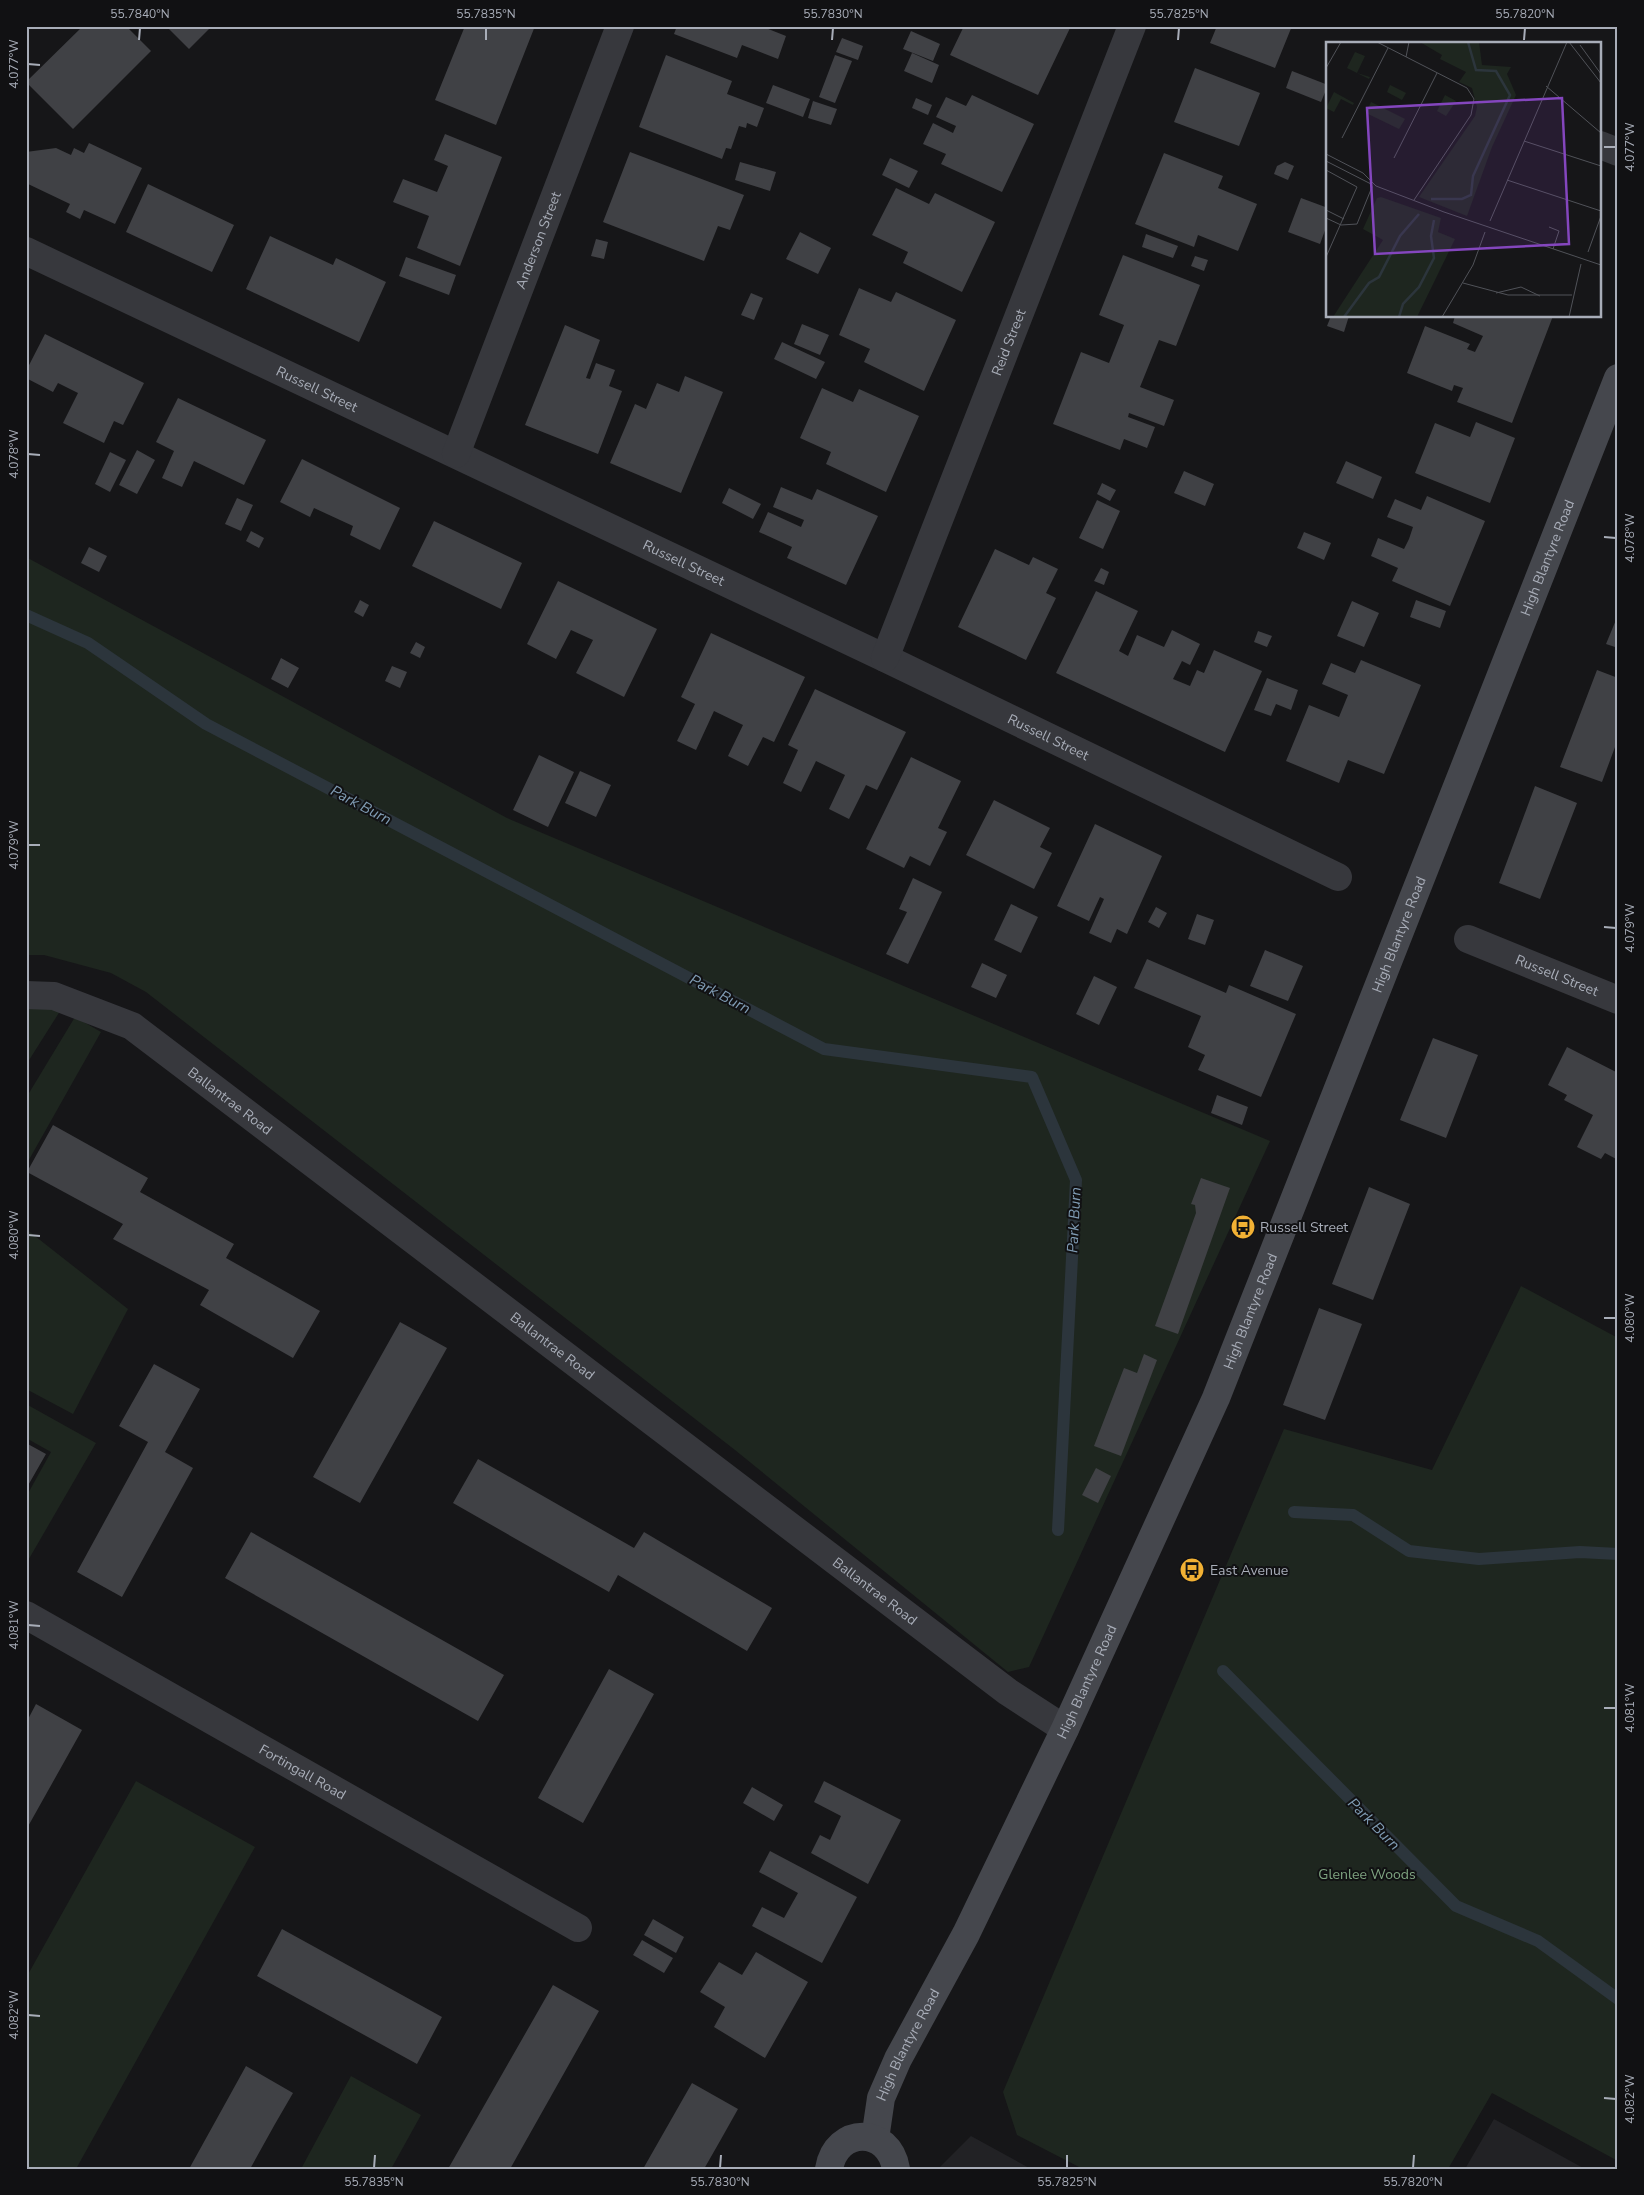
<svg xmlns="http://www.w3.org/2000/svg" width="1644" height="2195" font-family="'Nunito Sans',sans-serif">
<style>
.built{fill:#222225}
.green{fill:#1e261f}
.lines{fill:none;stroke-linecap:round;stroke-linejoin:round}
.stream{stroke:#2c353c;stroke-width:12}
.building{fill:#404145}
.minor{stroke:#37383d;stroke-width:28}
.secondary{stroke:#45474d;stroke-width:28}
.ticks{fill:none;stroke:#a8adb8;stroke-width:2}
.labels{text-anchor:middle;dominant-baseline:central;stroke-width:4;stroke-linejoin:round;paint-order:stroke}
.street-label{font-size:14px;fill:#a8adb8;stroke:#111113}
.poi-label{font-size:14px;fill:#a8adb8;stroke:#111113;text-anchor:start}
.park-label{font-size:14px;fill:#7fa381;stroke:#111113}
.water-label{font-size:15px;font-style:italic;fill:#7f9bb3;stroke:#111113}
.inset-river{fill:none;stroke:#2c353c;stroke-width:2.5}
.inset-road{fill:none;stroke:#505258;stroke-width:1}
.view{fill:#8446be;fill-opacity:0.15;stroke:#8446be;stroke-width:2.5}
.inset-edge{fill:none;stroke:#a8adb8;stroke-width:2.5}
.neatline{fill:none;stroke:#a8adb8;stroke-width:2}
.ticks-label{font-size:12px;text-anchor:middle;fill:#a8adb8}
</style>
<rect width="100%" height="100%" fill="#161618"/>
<path class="built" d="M1494,2119L1585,2169H1465Z
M971,2136L1031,2169H938Z"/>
<path class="green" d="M26,557L507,818L1270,1141L1029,1667L1008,1672L735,1450L146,992L111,973L44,955H26Z
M26,1004L62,1008L26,1065Z
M75,1017L101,1032L26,1165V1098Z
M26,1229L128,1309L73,1414L26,1389Z
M1521,1286L1618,1338V2161L1492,2093L1448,2169H1083L1017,2135L1003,2092L1284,1429L1432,1470Z
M26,1404L96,1443L26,1564V1497L51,1452L26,1438Z
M136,1781L255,1847L76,2169H26V1978Z
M351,2076L421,2115L391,2169H301Z"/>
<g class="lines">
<path class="stream" d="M26,615L88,643L206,724L824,1049L1032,1077L1076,1180L1058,1530
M1294,1512L1353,1515L1409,1551L1479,1559L1580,1552L1618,1554
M1223,1671L1456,1906L1538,1941L1618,1999"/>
</g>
<path class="building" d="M83,26H126L151,51L73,129L26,82Z
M166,26H212L189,49Z
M465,26H535L496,125L435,100Z
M677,26H761L786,36L778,59L742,45L737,58L674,34Z
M964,26H1071L1038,95L950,55Z
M1217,26H1292L1275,68L1210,43Z
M911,31L940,44L933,61L903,49Z
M842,38L863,46L858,60L836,52Z
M912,53L939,65L932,83L904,71Z
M666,55L732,81L727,94L764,108L757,127L747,123L746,128L739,126L731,149L726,148L722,159L639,127Z
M835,55L852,61L835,103L819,97Z
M1195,68L1260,93L1239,146L1174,122Z
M1292,71L1328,85L1321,102L1286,88Z
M773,85L810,99L803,117L766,103Z
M972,95L1034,124L1002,192L941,164L946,154L923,144L933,123L953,133L956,126L936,117L946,97L966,106Z
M916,98L932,105L928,115L912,108Z
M813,101L837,109L831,125L808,118Z
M445,134L502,157L460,266L417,248L429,216L393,202L403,179L437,192L448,166L434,160Z
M89,143L142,168L115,224L84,210L80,219L66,212L70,204L26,183V152L56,148L71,155L74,148L84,153Z
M630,152L744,195L730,230L718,226L704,261L603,222Z
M1164,153L1223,176L1218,188L1257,204L1238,251L1198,235L1194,247L1135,224Z
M890,158L918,171L909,188L882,175Z
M740,162L776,172L770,191L735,180Z
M1285,162L1294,166L1288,180L1274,174L1277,166Z
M148,184L234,225L212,272L126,232Z
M896,188L929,204L935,193L995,222L962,292L903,263L908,252L872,235Z
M1301,198L1328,208V222L1320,244L1288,232Z
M800,232L831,248L818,274L786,259Z
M1146,234L1178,246L1173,258L1142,247Z
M270,236L333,265L336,258L386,282L359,342L246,289Z
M596,239L608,242L604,259L591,256Z
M1123,255L1200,285L1176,346L1159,340L1140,387L1174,400L1164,426L1129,413L1128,417L1155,427L1147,448L1124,439L1120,450L1053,424L1081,352L1109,363L1124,325L1099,315Z
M1195,256L1208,260L1204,271L1191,266Z
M406,257L456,275L449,295L399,276Z
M859,288L891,302L896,292L956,320L924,391L864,362L870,349L839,335Z
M751,293L763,298L754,320L741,315Z
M1331,316H1349L1344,332L1327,326Z
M1455,316H1553L1512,423L1457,402L1463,388L1454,385L1452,391L1407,373L1425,326L1470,344L1467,349L1475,352L1483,336L1453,323Z
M802,324L829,335L820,355L794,344Z
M565,325L600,340L586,378L590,379L596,363L615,370L609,386L622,391L598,454L525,425Z
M45,334L144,383L123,425L114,421L104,443L63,423L78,393L58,383L53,392L26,378V371Z
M782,342L825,362L816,379L774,359Z
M685,376L723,392L681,493L610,463L635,404L646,409L657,383L679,392Z
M822,388L853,402L859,389L919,416L886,492L826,464L831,452L800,438Z
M178,398L266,440L244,485L194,461L182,487L162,478L174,451L156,442Z
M1476,422L1515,438L1490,503L1415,473L1435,423L1470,437Z
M137,450L155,460L137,494L119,485Z
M110,452L126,460L110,492L95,484Z
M302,459L400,508L380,550L350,535L353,526L314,508L310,517L280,502Z
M1346,461L1382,477L1373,499L1336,483Z
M1184,471L1214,484L1205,506L1174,493Z
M1102,483L1116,490L1110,501L1097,494Z
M781,487L812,500L817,489L878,516L846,585L787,558L792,547L759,532L768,512L801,527L804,520L773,507Z
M729,488L761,504L753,519L722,503Z
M1427,496L1485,521L1450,606L1392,581L1398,568L1371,556L1378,538L1404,549L1409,539L1413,527L1387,517L1395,499L1421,510Z
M237,498L253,505L241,531L225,524Z
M1097,500L1120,511L1103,549L1079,538Z
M434,521L522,563L501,609L412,566Z
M251,531L264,538L259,548L246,541Z
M1304,532L1331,543L1324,560L1297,548Z
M89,547L107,556L99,572L81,563Z
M995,549L1029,565L1033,557L1058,569L1046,593L1056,598L1026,660L958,627Z
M1101,568L1109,572L1104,585L1094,581Z
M558,581L657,629L624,697L576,673L593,640L571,630L556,659L527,644Z
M1096,591L1138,611L1119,651L1128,656L1137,635L1164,647L1172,630L1200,644L1190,665L1182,661L1173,679L1190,686L1197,670L1204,673L1214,650L1262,671L1225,752L1056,673Z
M360,600L369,605L363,617L354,612Z
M1416,600L1446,611L1440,628L1410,617Z
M1352,601L1379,613L1364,647L1337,636Z
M1618,615V648L1606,644Z
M1258,631L1272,636L1267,647L1254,642Z
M711,633L805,677L774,742L763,737L748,766L728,756L743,725L714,711L696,750L677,741L695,704L681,697Z
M416,642L425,647L420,658L410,653Z
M281,658L299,668L288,688L271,679Z
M1361,660L1421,685L1384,774L1348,760L1339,783L1286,761L1309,705L1339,717L1348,695L1322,684L1331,663L1355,673Z
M392,666L407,672L400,688L385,681Z
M1597,670L1618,678V739L1602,782L1560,767Z
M1267,678L1298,690L1291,710L1276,704L1271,716L1254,710Z
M815,689L906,732L877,790L866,785L849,819L829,809L845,775L816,761L801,792L783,783L798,750L788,745Z
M539,755L574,772L548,827L513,810Z
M911,757L961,781L938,828L947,832L930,866L910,856L904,868L866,849Z
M580,771L611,785L596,817L565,803Z
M1535,786L1577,803L1540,899L1499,883Z
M994,800L1050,828L1040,847L1052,853L1034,889L966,855Z
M1095,824L1162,856L1127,934L1117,929L1111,943L1089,933L1104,899L1100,897L1089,921L1057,906Z
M913,878L942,892L908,964L886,954L907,912L899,909Z
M1011,904L1038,917L1021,953L994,940Z
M1156,907L1167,913L1159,928L1148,922Z
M1197,914L1214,920L1205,945L1188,939Z
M1265,950L1303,966L1288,1001L1250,986Z
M1147,959L1226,993L1229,985L1296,1014L1261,1097L1198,1070L1205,1055L1188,1047L1201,1016L1134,988Z
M982,963L1007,975L996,998L971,987Z
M1094,976L1117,987L1099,1025L1076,1014Z
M1433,1038L1478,1055L1446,1138L1400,1120Z
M1567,1047L1618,1073V1160L1605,1153L1601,1159L1577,1147L1593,1115L1564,1100L1567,1095L1548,1085Z
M1217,1095L1248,1107L1242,1125L1211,1113Z
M53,1125L148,1178L140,1192L234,1244L226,1258L320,1311L293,1358L200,1305L209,1290L113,1239L123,1224L27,1172Z
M1201,1178L1230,1188L1178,1334L1155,1326L1196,1213L1195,1205L1191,1204Z
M1369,1187L1410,1204L1373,1300L1332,1284Z
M1319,1308L1362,1324L1325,1420L1283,1405Z
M400,1322L447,1348L360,1503L313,1477Z
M1144,1354L1157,1360L1121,1456L1094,1446L1124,1368L1137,1373Z
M154,1364L200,1389L165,1452L193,1468L122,1597L77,1572L148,1442L119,1426Z
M26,1443L46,1454L26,1489Z
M478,1459L634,1548L644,1532L772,1608L747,1651L618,1575L609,1592L453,1503Z
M1096,1468L1111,1476L1098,1503L1082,1495Z
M251,1532L504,1675L478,1721L225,1578Z
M609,1669L654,1694L583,1823L538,1798Z
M36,1704L82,1730L26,1830V1723Z
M824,1781L901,1820L868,1884L811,1853L820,1835L830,1840L841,1816L814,1802Z
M752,1787L783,1805L774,1821L743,1803Z
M770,1851L857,1897L822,1963L752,1926L762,1907L784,1918L798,1893L759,1872Z
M653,1919L684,1937L676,1953L644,1935Z
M282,1929L442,2017L417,2064L257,1976Z
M642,1940L673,1958L664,1973L633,1955Z
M756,1952L808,1982L765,2058L714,2027L725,2007L700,1992L719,1962L742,1975Z
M553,1985L599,2011L581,2043L510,2169H448Z
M246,2066L293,2093L275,2124L250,2169H189Z
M692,2083L738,2109L720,2141L704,2169H643Z"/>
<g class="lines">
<g class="minor">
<path d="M1600,145L1618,152"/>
<path id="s1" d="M26,251L885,658L1338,877"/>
<path id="s2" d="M456,454L620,26"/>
<path id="s3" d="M885,658L1132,26"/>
<path id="s4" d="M1468,939L1618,1000"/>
<path id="s5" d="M26,995L54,996L132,1026L1008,1692L1065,1729"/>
<path id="s6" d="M26,1615L578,1928"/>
</g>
<g class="secondary">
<path id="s7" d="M875,2139L881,2098L898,2059L966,1934L1065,1729L1216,1398L1618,378"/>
<path d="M829,2169C836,2126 889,2126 896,2169"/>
</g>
</g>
<path class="ticks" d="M139,40L140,28M486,40V28M832,40L833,28M1178,40L1179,28M1524,40L1525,28M28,64L40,65M1604,147H1616M28,454L40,455M1604,537L1616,538M28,845H40M1604,927L1616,928M28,1235L40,1236M1604,1318H1616M28,1625L40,1626M1604,1708H1616M28,2015L40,2016M1604,2098L1616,2099M374,2168L375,2155M720,2168L721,2155M1067,2168V2155M1413,2168L1414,2155"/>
<defs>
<symbol id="bus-disc" viewBox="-11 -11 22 22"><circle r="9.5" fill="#f2b134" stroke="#111113"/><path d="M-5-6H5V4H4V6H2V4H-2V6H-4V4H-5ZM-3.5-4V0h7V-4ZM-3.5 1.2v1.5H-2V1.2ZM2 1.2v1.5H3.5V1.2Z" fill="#111"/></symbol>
</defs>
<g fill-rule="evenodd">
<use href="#bus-disc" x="1229" y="1213" width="28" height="28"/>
<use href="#bus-disc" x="1178" y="1556" width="28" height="28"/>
</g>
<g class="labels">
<g class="street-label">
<text stroke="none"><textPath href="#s2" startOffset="229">Anderson Street</textPath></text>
<text stroke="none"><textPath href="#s3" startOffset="339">Reid Street</textPath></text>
<text stroke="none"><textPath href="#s1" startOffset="322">Russell Street</textPath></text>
<text stroke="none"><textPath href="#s7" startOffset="1721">High Blantyre Road</textPath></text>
<text stroke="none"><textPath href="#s1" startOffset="728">Russell Street</textPath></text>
<text stroke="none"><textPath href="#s1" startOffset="1132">Russell Street</textPath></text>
<text stroke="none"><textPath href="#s7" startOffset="1316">High Blantyre Road</textPath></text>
<text stroke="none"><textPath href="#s4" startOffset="96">Russell Street</textPath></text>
<text stroke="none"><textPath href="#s5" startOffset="235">Ballantrae Road</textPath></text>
<text stroke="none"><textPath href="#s7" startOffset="911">High Blantyre Road</textPath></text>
<text stroke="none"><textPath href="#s5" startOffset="640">Ballantrae Road</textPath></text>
<text stroke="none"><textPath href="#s5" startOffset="1045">Ballantrae Road</textPath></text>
<text stroke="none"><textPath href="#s7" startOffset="506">High Blantyre Road</textPath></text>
<text stroke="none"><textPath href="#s6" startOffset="318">Fortingall Road</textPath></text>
<text stroke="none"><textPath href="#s7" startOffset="101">High Blantyre Road</textPath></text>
</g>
<g class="poi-label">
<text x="1260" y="1227">Russell Street</text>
<text x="1210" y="1570">East Avenue</text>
</g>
<g class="park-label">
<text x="1367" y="1874">Glenlee Woods</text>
</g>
<g class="water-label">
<text transform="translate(361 805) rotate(28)">Park Burn</text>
<text transform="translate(720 994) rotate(28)">Park Burn</text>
<text transform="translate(1074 1220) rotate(-87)">Park Burn</text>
<text transform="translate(1374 1824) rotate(45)">Park Burn</text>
</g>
</g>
<g transform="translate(1326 42)">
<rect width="275" height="275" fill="#161618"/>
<path d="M94,0H153L156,23L185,25L181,32L190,53L166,105L141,174L93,155L149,74L151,65L146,46L133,40L140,30L114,17L116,13ZM29,10L39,14L31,31L44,35L43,37L21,26ZM64,43L80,51L76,58L61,50ZM8,50L28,61L27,63L15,57L8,70L0,66ZM119,53L130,59L120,74L111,69ZM45,60L79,77L73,87L40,71ZM55,155L115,176L112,190L129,197L91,275H7L57,198L37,187L51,156Z" fill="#1e261f"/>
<path class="inset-river" d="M105,157H136L145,153L147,134L184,53L170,29L150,28L142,0M18,275L43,241L53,235L74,194L93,172M73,275L77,262L93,245L108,216L105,194L108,178"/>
<path class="inset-road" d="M51,0L141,46L148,57L145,73L88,158M243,0L275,41M254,3L275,32M80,15L83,0M0,26L15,0M220,44L275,91M16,96L62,6M198,99L275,124M0,112L37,131L50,144M68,116L111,31M0,119L45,142L46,145M0,128L31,145L0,215M181,138L275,169M50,144L118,170L275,223M0,168L18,177M0,176L15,183L31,182L46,145M164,179L241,0M223,185L233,189L227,207M262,210L275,174M137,241L182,253H246M170,251L195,245L214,254M116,275L147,223L159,190M243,275L255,222"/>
<path class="view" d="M236,56L243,202L49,212L41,66Z"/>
<rect width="275" height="275" class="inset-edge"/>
</g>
<rect width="1644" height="2195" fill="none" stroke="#111113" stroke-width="55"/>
<rect x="28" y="28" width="1588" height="2140" class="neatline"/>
<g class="ticks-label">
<text x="140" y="18">55.7840°N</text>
<text x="486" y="18">55.7835°N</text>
<text x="833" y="18">55.7830°N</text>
<text x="1179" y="18">55.7825°N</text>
<text x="1525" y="18">55.7820°N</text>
<text transform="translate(14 64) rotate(-90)" y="4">4.077°W</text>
<text transform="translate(1630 147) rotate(-90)" y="4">4.077°W</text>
<text transform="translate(14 454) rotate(-90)" y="4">4.078°W</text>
<text transform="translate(1630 538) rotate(-90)" y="4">4.078°W</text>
<text transform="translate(14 845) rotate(-90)" y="4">4.079°W</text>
<text transform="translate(1630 928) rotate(-90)" y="4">4.079°W</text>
<text transform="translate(14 1235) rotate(-90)" y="4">4.080°W</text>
<text transform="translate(1630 1318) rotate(-90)" y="4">4.080°W</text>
<text transform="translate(14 1625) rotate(-90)" y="4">4.081°W</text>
<text transform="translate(1630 1708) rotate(-90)" y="4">4.081°W</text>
<text transform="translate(14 2015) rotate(-90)" y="4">4.082°W</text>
<text transform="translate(1630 2099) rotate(-90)" y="4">4.082°W</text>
<text x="374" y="2186">55.7835°N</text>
<text x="720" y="2186">55.7830°N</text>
<text x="1067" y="2186">55.7825°N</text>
<text x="1413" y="2186">55.7820°N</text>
</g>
</svg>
